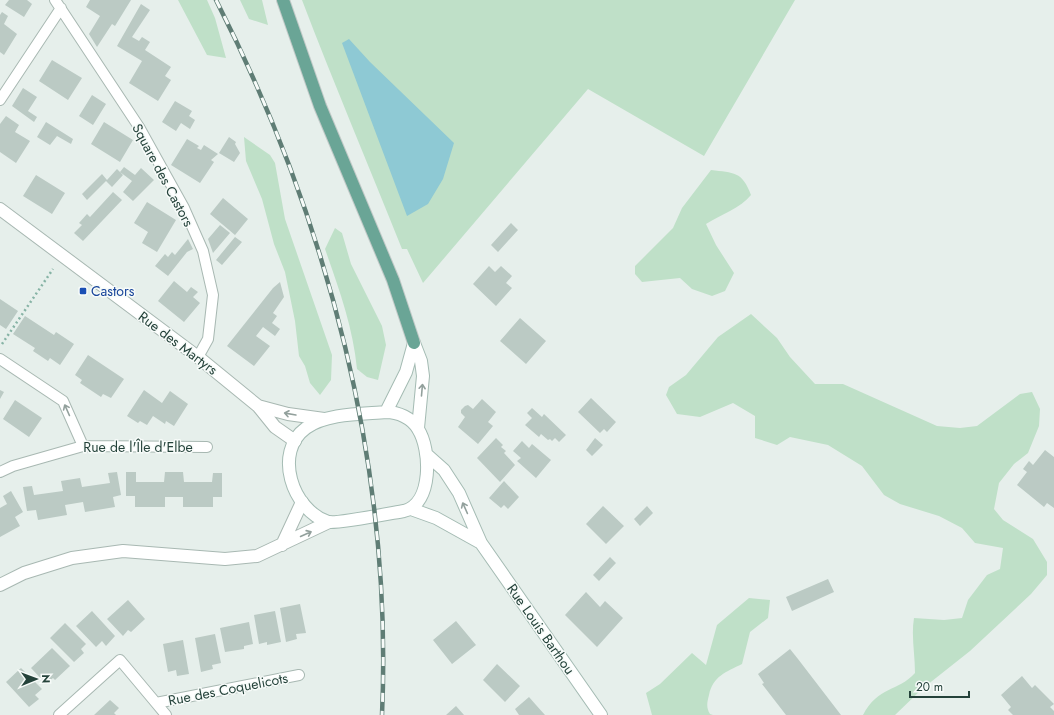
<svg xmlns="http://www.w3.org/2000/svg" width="1054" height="715" font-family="Jost,sans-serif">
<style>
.green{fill:#bfe0c8}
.water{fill:#8ec9d4}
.building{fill:#bbcac4}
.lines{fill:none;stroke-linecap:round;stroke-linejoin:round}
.service-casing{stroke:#a8b8b2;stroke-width:12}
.minor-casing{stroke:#a8b8b2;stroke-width:14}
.tertiary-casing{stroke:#a8b8b2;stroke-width:14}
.secondary-casing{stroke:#a4bbb3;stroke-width:14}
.primary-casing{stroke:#c2cac8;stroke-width:14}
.path{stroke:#86b3a5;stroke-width:2.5;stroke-dasharray:2 3;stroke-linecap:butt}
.service{stroke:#fff;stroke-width:10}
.minor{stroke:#fff;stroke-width:12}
.tertiary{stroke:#fff;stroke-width:12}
.secondary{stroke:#fff;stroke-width:12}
.primary{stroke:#6aa596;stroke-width:12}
.rail-casing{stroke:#5f7d75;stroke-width:4.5}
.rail{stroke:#f7fbf9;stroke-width:3;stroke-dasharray:9;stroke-linecap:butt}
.oneway{stroke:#92a09c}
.transit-dot{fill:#1a4fb4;stroke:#f7fbf9;stroke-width:1.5}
.labels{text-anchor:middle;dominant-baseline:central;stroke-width:3;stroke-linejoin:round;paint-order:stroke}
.street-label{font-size:14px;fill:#24423a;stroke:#f7fbf9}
.transit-label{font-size:14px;fill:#164399;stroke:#f7fbf9;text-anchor:start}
</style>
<rect width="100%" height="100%" fill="#e6efeb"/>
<path class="green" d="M178,0H207L215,18L226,58L207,55Z
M240,0H262L268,25L249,19Z
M302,0H795L704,156L588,89L423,283L407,249H402C369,166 334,84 302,0Z
M244,137L270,155L275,163L285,219L332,355L331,380L320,395L310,383L305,366L299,356L295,321L285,272L274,244L262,199L246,161Z
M711,170C734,173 742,171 751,195C741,208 720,215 706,224L716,245L734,273L725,291L712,296L692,289L680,278L642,282L635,274V266L673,228L682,208Z
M335,228L342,233L351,264L382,326L386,345L378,380L367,377L357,369C353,327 339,289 325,249Z
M751,314L777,338L790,357L815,384H843L937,426L960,428L977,426L1020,394L1032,392L1040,409L1039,426L1028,453L1014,464L999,483L994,509L1003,520L1033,539L1047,562V575L1031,594L970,651L922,689L895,715H863C878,686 898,692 915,673C915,654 911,636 914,618L944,620L962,618L968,600L987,575L1000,569L1003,548L975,543L962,528L939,516L900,504L884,495L862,466L828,445L790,437L777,445L755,438V416L733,403L700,417L677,414L666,395L669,387L686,375L718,337Z
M749,598L770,600L768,618L750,632L742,664C726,672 713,676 709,695C707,703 706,707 710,714L713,715H652L646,693L660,684L692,653L706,665L717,625Z"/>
<path class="water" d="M349,39L370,62L454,143L443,179L428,204L407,216L342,43Z"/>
<path class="building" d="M9,0H27L32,4L24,17L5,5Z
M90,0H131L115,26L112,24L97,47L89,34L100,16L86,7Z
M141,4L150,10L132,37L139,41L142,37L150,42L145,50L171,67L165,76L171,80L158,101L129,83L142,61L117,46Z
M2,12L8,16L4,24L17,34L4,55L0,52V15Z
M52,60L82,78L68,100L39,81Z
M23,88L37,97L28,111L37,117L34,122L12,106Z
M92,95L106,104L93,125L79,116Z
M175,101L192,111L189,116L195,120L190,129L181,123L176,131L162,122Z
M6,116L19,125L15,132L30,141L16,163L0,152V124Z
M46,122L73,139L71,144L57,136L50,145L37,137Z
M104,122L133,140L120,162L91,144Z
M229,137L236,142L235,144L240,153L234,162L219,153Z
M187,139L199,146L197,148L201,150L204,145L218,154L211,160L214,162L200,183L171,165Z
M124,167L135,175L141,168L154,180L133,201L123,192L132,181L120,172Z
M117,169L123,175L112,187L106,181L87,200L82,194L102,174L107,180Z
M36,175L65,193L52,214L23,196Z
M113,192L122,200L83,241L74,233L82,225L79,223L87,214L90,217Z
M223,198L248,219L235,235L210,214Z
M147,202L176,220L157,252L142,243L148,232L134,223Z
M511,223L518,230L498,252L491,245Z
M220,225L230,233L213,253L208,239Z
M235,237L242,242L222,265L216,260Z
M188,239L193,249L187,252L168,276L155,266L165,254L168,257L172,252L175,255Z
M489,266L495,272L501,266L512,276L506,283L512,288L496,306L473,284Z
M174,281L187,292L191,287L198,292L193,297L200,303L184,322L158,301Z
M280,282L284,297L273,313L277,316L272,323L280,329L275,336L263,327L256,336L270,346L254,366L227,346L273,288Z
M0,299L18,311L6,329L0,325Z
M25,316L54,335L56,332L74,344L60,365L50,358L48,361L33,351L35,348L13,334Z
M520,318L546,341L526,364L500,341Z
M88,355L124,379L111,398L103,394L101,397L80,383L82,380L75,375Z
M0,390L4,392L0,399Z
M144,390L162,403L170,391L188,404L174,426L166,421L165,424L153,416L147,425L140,421L138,423L127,416Z
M591,398L616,422L607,432L604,429L600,433L578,412Z
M482,399L496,412L488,422L493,426L478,444L458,427L465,417L461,413V410L465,406L468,405L473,409Z
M15,400L42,418L29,437L3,419Z
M532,408L542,417L544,414L566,435L559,442L555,438L552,441L550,439L548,440L541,434L539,437L525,425L532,418L527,413Z
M496,438L503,445L501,447L506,451L504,453L515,465L500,482L477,458Z
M595,438L603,445L592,456L586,450Z
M522,441L529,448L532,444L551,460L536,478L517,461L521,458L513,451Z
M1045,450L1054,457V508L1047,503L1044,507L1017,485L1027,472L1023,469L1029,461L1033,465Z
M117,472L121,495L113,497L115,507L85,512L83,502L65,505L67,515L38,520L36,510L27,511L23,487L32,486L34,495L63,491L61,481L80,478L82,487L110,483L108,473Z
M126,472H136V482H164L165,472H183L184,482H212L213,473H222V497H213V507H183V497H165V507H135V496H126Z
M504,481L519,497L508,509L504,505L501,508L489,498Z
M11,491L23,512L15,517L20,526L0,537V508L7,504L3,496Z
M603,506L624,526L606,544L586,524Z
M647,506L653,513L640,526L634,519Z
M610,557L616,563L599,581L593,575Z
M828,579L834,592L792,611L786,597Z
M586,592L600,607L605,601L623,618L597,647L565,615Z
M128,600L145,619L131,632L128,630L123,636L107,619Z
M300,604L306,633L296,634L297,639L286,642L280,608Z
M92,611L115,636L106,646L102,641L96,647L76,626Z
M275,611L281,642L267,645V642L259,644L254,615Z
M456,621L476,645L452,664L433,640Z
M249,622L253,644L244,646V649L225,652L220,628Z
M65,623L86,644L81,649L84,653L74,662L50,638Z
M215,634L221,663L212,665L213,669L201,672L195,638Z
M183,640L189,674L177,676L176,670L168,672L163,644Z
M52,648L70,666L55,680L53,678L46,684L31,668Z
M790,649L798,659L841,715H786L762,684L764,683L758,674Z
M497,664L520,686L505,702L483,680Z
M21,668L42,689L35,695L39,699L29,707L6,682Z
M1022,676L1032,688L1035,685L1054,704L1050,707L1054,711V715H1013L1008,710L1011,707L1001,695Z
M529,697L536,705L545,715H519L515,709Z
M110,700L119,708L114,713L116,715H94Z
M456,706L464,715H446Z"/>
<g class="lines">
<defs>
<path id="service" d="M55,0L139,127L184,208L203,251L213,295L208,339L198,357
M0,100L61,8
M0,359L63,401L83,446
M0,472L13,466L83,446L207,447
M156,703L166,715
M59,715L120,660L156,703L299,675"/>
<path id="minor" d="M282,545L302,502
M0,585L24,573L72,558L123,551L225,559L257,556L329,522"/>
<path id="tertiary" d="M0,209L198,357L258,406L275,427L295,441
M258,406L288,414L324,419"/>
<path id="secondary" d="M414,343L421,361L423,376L418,428
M386,412C398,412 412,418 418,429C431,449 433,504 404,511C392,513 336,524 328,522C292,510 273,452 306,428C326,413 363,414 386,412Z
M386,412L406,372L414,343
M426,454L444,470L459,493L481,543L601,715
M411,509L436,518L481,543"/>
<path id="primary" d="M283,0L320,106L393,280L414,343"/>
</defs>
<use href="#service" class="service-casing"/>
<use href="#minor" class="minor-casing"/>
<use href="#tertiary" class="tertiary-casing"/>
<use href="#secondary" class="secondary-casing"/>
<use href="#primary" class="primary-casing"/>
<path class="path" d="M2,344L53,269"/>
<use href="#service" class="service"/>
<use href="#minor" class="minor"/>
<use href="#tertiary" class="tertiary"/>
<use href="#secondary" class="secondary"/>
<use href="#primary" class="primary"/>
<defs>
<path id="rail" d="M216,0C328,220 393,467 382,715"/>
</defs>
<use href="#rail" class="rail-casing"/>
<use href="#rail" class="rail"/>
</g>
<defs><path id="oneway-shaft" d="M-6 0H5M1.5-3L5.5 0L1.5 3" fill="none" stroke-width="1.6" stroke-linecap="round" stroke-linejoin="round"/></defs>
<g class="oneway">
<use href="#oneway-shaft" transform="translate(422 390) rotate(-85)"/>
<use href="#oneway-shaft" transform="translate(67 410) rotate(-114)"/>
<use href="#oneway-shaft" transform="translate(290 414) rotate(-170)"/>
<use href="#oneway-shaft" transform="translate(465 508) rotate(-114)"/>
<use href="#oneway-shaft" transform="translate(306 534) rotate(-24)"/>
</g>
<rect class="transit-dot" x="79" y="287" width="8" height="8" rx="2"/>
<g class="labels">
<g class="street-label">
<text transform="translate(163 175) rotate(62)">Square des Castors</text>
<text transform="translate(178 343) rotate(37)">Rue des Martyrs</text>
<text x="138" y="447">Rue de l'Île d'Elbe</text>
<text transform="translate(541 629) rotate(55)">Rue Louis Barthou</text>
<text transform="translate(228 689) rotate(-11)">Rue des Coquelicots</text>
</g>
<g class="transit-label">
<text x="91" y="291">Castors</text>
</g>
</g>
<g transform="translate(36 679) rotate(89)" stroke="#f7fbf9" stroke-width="3" paint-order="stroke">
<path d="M0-3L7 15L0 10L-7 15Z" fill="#24423a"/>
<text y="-6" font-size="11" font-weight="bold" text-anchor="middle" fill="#24423a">N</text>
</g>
<path d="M910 691v6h59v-6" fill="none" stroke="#24423a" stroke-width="2"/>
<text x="916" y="691" font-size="12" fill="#24423a" stroke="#f7fbf9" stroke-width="3" paint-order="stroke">20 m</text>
</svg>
